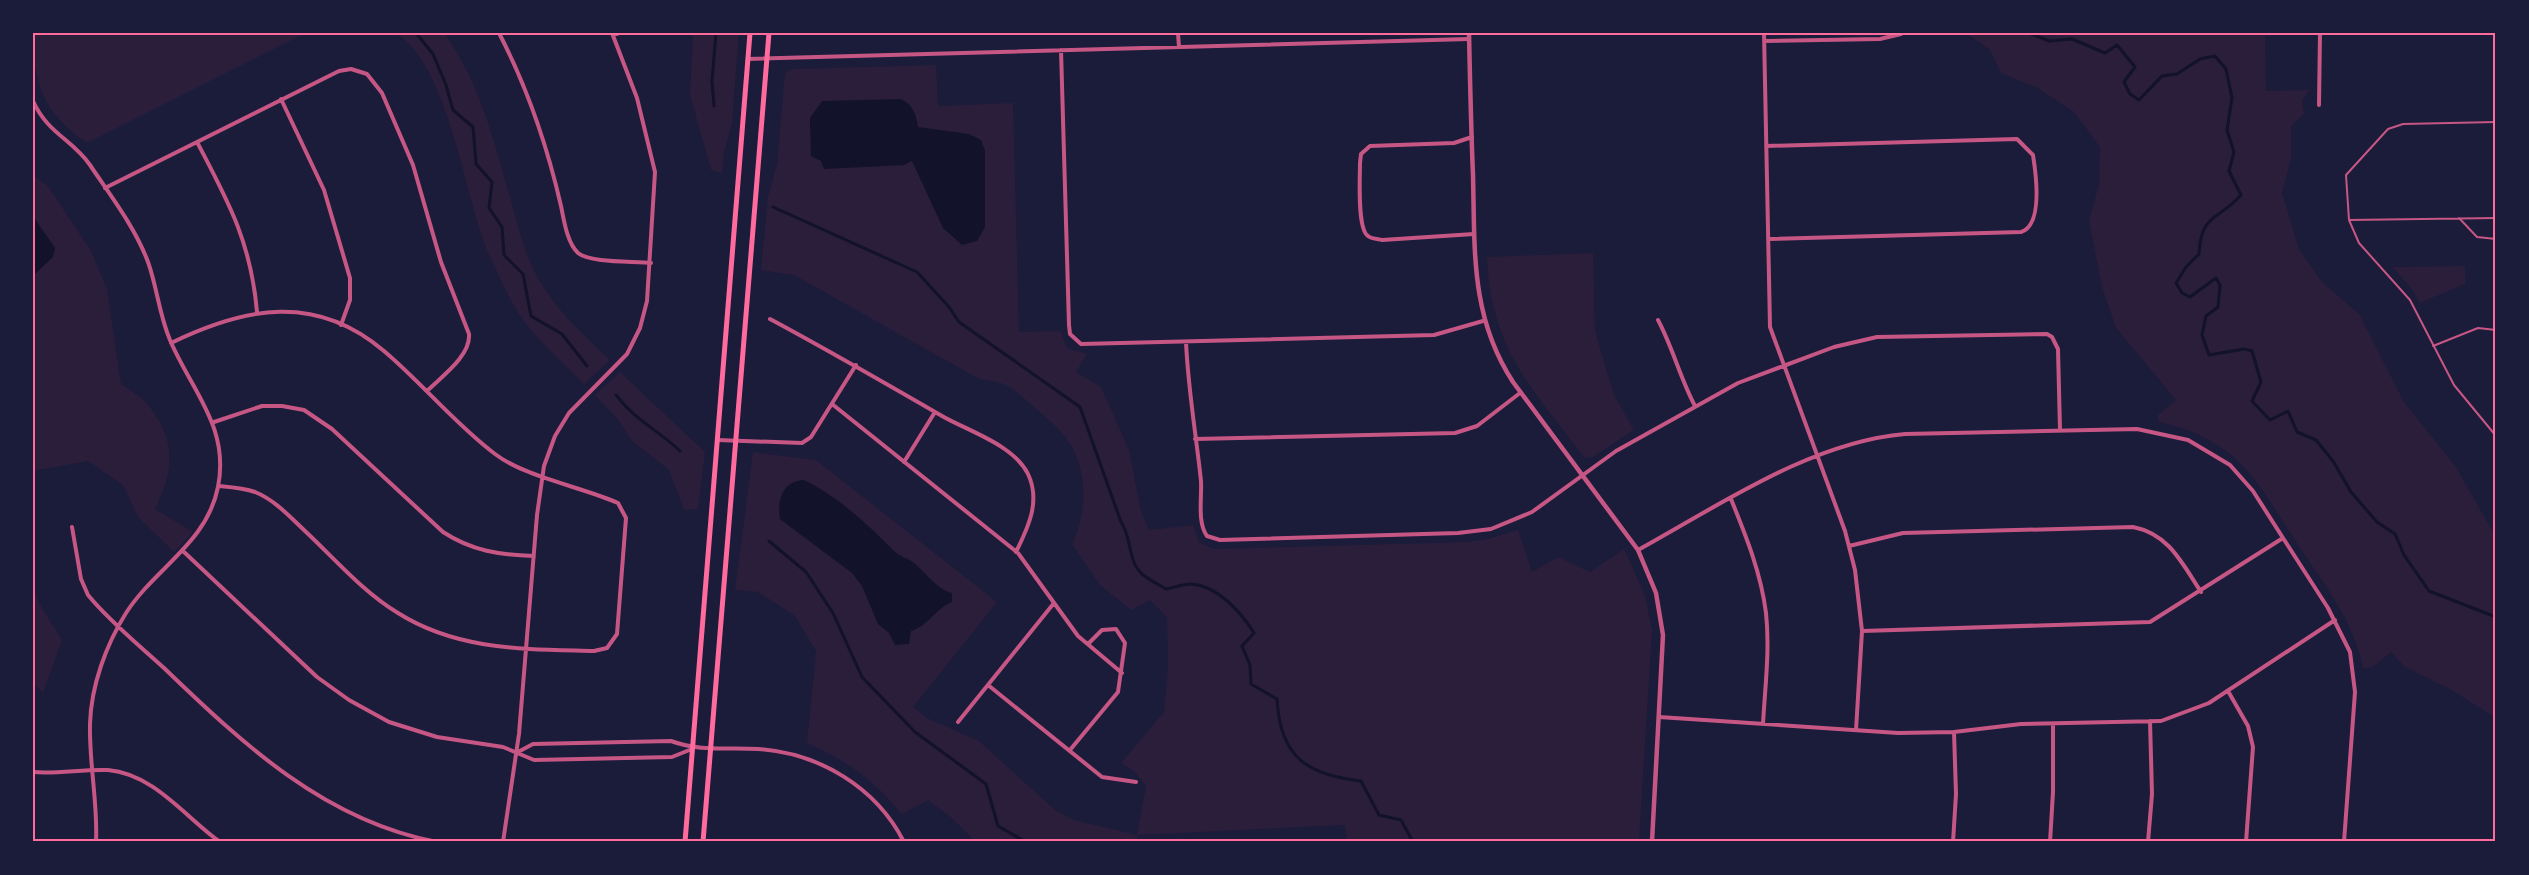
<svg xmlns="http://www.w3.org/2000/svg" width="2529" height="875" font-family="'Times New Roman',serif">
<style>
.green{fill:#2a1e3b}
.water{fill:#12122b}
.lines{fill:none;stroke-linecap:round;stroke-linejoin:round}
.stream{stroke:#12122b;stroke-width:3}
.service{stroke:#c65784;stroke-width:2}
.minor{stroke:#c65784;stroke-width:4}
.tertiary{stroke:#c65784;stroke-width:4.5}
.secondary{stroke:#ff6b9d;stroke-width:5}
.neatline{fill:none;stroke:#ff6b9d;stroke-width:2}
</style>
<rect width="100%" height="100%" fill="#1b1b3a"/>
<path class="green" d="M33,33H306L87,143C44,114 33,83 33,33Z
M395,33H444C479,80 494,141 510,197C518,225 524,253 538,278C556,310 584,335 610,360L584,384C564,364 542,345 524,321C510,303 500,277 490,257C465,202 449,63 395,33Z
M693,33H739L732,122L724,153L722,173L711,170L690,95Z
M1966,33H2265L2266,91L2310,90L2302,100L2304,114L2291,126V159L2282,193L2299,249L2321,281L2359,314L2404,402L2456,467L2496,537V718L2450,689L2405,667L2391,652L2373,667L2363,668C2354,619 2319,578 2293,537C2273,507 2255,472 2226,451C2206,436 2183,427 2159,422L2158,415L2176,400L2116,328L2102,287L2089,221L2099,184L2100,147L2074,112L2036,87L2001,73L1990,50Z
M936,65L938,106L1013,103L1019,332L1060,331L1067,348L1087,354L1076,372L1101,387L1129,450L1141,512L1149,530L1193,525L1199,542L1214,549L1466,542L1488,539L1518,530L1532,572L1558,557L1590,572L1624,549L1645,595L1652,631L1639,842H1347L1345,825L1137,835L1139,842H976L953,819L928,800L902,814C872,779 849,762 807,743L816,651L795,616L758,592L735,590L753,452L816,460L997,602L913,707L927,718L979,741L1055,810L1074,820L1137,835L1146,786L1135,772L1121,763L1164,712L1168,667L1167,617L1150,600L1131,610L1100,585L1072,544C1086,515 1088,479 1073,449C1066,434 1048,419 1035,408C1012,388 1011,383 979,379L794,275L761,270L768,197L777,164L785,73L792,69Z
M33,176L48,186L91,251L107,289L121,384C129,390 141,396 147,404C176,438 175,470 155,509L193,532L174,552L138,517L123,485L88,461L33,471Z
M1593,253L1595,331L1614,395L1634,430L1591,458L1584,457C1532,389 1490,347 1487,257Z
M2465,266V284L2420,303L2413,291L2393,267Z
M620,372L705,452L698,509L684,510L669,470L631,440L620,422L595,395Z
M33,587L39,603L62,640L43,693L33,682Z"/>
<path class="water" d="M901,99C913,105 916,114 918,127L969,134L981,140L985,151V227L977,241L962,245L943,228L912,161L904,165L824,169L821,161L811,156L810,118L822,101Z
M33,216L55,248L53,257L33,276Z
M804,480C839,497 867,524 894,551C900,557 908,558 914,563C926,573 938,590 952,593V602C936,608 927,627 911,631L909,644L895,645L889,633L878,624L862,586L852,573L780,519C777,501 782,481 804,480Z"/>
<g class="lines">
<path class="stream" d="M416,33L433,54L446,85L453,110L473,127L476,164L492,182L489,208L502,227L504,255L523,274L531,316L562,334L587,366
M2029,33L2049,41L2072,39L2105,53L2117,45L2135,67L2124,82L2130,94L2139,100L2162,76L2177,74L2200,59L2215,56L2226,69L2232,98L2227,130L2234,152L2229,171L2241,195C2218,221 2201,213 2199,254L2186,267L2176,283L2182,293L2190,297L2216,278L2220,285L2218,307L2206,316L2202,335L2209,355L2244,349L2252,351L2261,382L2252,401L2270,420L2288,411L2297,432L2316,440L2333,461L2351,492L2377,522L2395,534L2404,555L2429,591L2496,617
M714,106L712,81L716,33
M773,207L917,272L949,307L959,322L1080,407L1121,522C1132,537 1127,560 1142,574C1149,580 1158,584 1166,589C1173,588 1183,584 1190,584C1217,585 1241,612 1254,633L1242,646L1250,665L1251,684L1277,699C1280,757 1307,775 1361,781L1379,815L1401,820L1413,842
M616,395C635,420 658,430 680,451
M769,541L806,572L833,613L862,677L915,732L986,784L998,826L1026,842"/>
<path class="service" d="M2496,122L2403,124L2388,129L2346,175L2349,220L2359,243L2410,300L2454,385L2496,436
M2459,218L2477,237L2496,239
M2349,220L2496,218
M2433,346L2478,328L2496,330"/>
<path class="minor" d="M499,33C528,89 547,145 561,206C564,220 567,243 578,253C590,263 634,261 651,263
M1178,33L1179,47
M1764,33L1770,327L1845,531L1855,570L1862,631L1856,730
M613,35L619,33
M1764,41L1880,39L1901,34
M1061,50L1069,325L1070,334L1081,344L1434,335L1483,321
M748,59L1469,39
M281,99L324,190L350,278V300L341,325
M33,101C48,134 72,139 90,165C110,195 135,227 148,262C157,287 159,314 170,340C191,390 230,427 218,487C207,543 155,568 126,613C106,645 91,686 90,724C89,764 98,803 96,842
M2319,105L2320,33
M1472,137L1454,143L1370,146L1361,154L1360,163C1360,178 1357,229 1368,236C1372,239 1378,239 1382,240L1474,234
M197,142C228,201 251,242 257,312
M1766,146L2017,139L2033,155C2036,174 2043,225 2021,232L1768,239
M105,188L339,71L351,69L367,74L382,93L413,165L441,262L469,334C471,356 441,377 427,391
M770,319C828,350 885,383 942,416C968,431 1014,445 1028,474C1041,501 1028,528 1016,552
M1658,320C1673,348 1680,378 1695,406
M1186,342C1188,389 1196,434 1201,481C1202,498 1197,522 1207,536L1220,540L1458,533L1491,529L1532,512L1616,451L1738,383L1834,347L1877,337L2047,334L2052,337L2058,349L2060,430
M171,343C245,307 316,293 384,351C423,384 455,424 495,454C525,477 582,487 618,503L626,518L617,634L607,648L594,651C526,649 458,651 398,613C363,592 335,559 305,531C290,517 275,500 255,492C244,488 230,487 219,486
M832,404L1018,553L1078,636L1122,673
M214,422L262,406H282L304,410L332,429L443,532C472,551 500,555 534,556
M1195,439L1455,433L1477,426L1520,393
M717,440L802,443L811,437L856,365
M904,462L935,412
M1731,499C1746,536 1761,573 1766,613C1770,650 1765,687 1763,724
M72,527L81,579L88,595C110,622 139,645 164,668C243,744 325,821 437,842
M1849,546L1903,533L2133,527C2169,534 2182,563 2201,592
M1638,550C1720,505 1811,442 1905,434L2137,429L2188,440L2230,465L2253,491L2283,538L2328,608L2350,652L2355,692L2344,842
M184,552L317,677L349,700L389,722L437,737L503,747L534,760L672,757L692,749
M1862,631L2150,622L2283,538
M988,685L1102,777L1136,782
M2228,691L2248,726L2253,747L2246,842
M1659,717L1898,733L1954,732L2021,724L2161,721L2209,703L2335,620
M958,722L1054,603
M1070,750L1118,692L1125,643L1116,629L1102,630L1088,644
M518,752L533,744L671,741C701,752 727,747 758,749C819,753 876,787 904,842
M33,772C58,774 83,769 108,770C154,774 185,817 220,842
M503,842L519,734L537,515L544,466L555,436L569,413L627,354L640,328L647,301L655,172L637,98L612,33
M1953,842L1956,794L1954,732
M2050,842L2053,792V724
M2148,842L2152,794L2150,721"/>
<path class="tertiary" d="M1469,33C1470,80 1471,128 1473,175C1475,250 1470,316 1513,382L1638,550L1656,593L1663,635L1652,842"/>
<path class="secondary" d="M685,842L750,33
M703,842L769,33"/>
</g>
<rect width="2529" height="875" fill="none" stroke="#1b1b3a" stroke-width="69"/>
<rect x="34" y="34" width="2460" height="806" class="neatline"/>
</svg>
